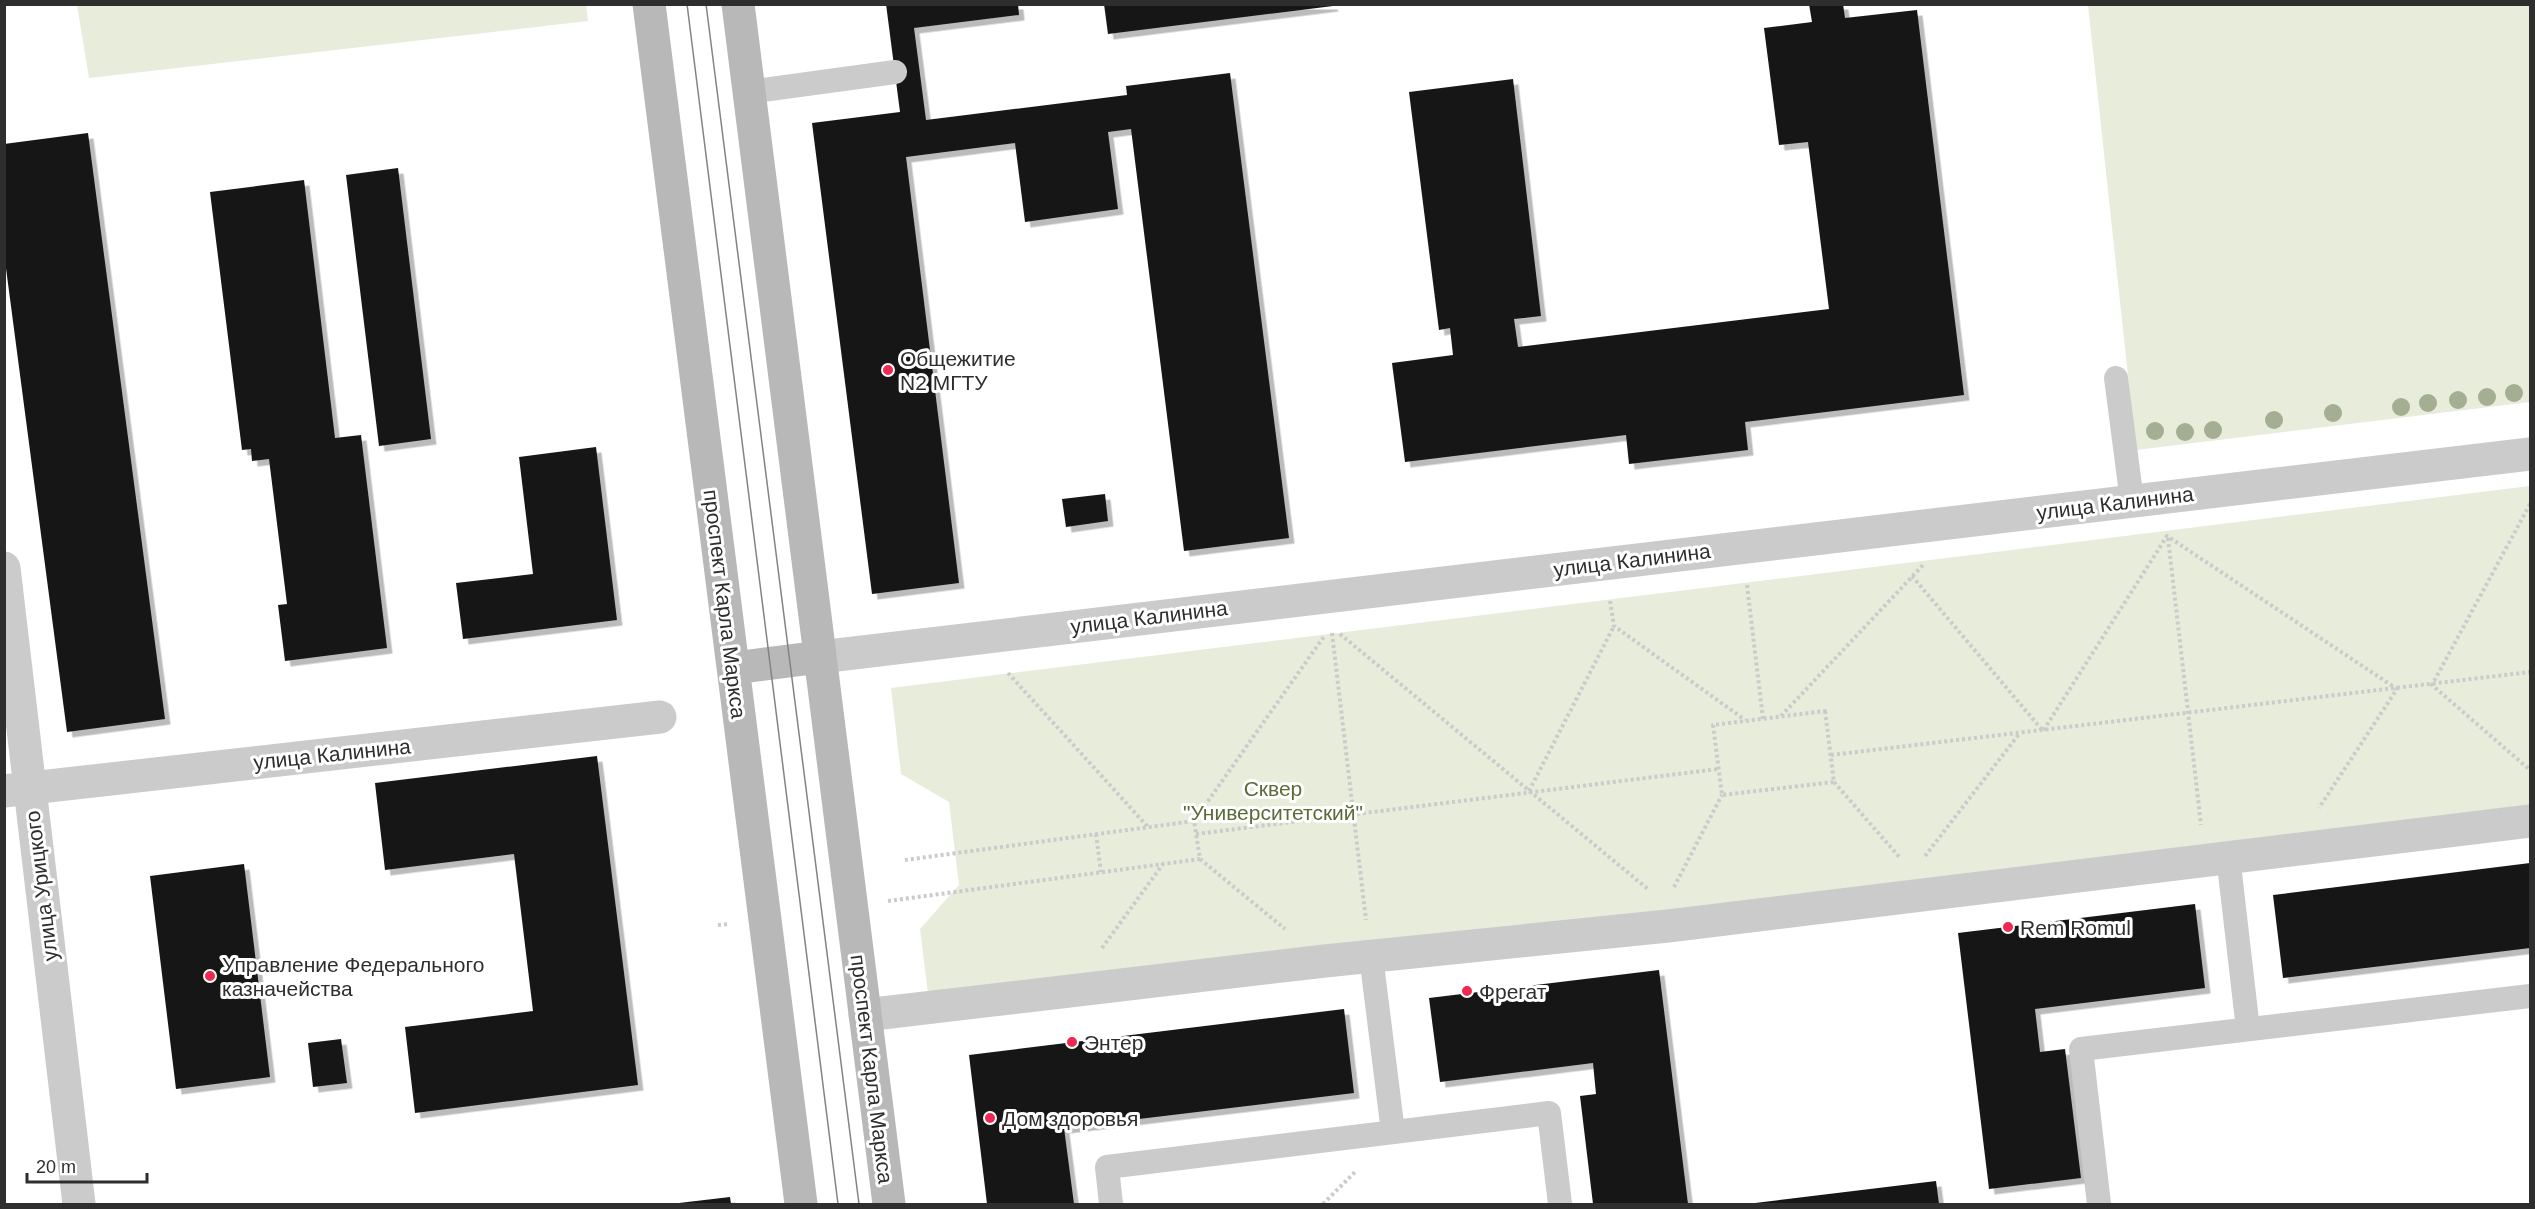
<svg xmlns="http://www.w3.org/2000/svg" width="2535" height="1209" font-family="Arial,sans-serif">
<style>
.green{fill:#e7ecdb}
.building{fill:#151515;filter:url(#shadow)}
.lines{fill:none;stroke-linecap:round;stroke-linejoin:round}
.path{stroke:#cbcbcb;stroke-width:4;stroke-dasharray:3 3;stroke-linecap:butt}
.service{stroke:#cbcbcb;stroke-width:24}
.minor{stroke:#cbcbcb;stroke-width:33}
.secondary{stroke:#b8b8b8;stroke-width:33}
.tram{stroke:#838383;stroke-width:1.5}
.tree{fill:#a4ae92}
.poi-dot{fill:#ee2853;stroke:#fff;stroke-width:2}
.labels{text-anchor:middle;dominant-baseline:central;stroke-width:6;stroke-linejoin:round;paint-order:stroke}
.poi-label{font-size:21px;fill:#2e2e2e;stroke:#fff;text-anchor:start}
.street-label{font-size:21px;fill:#2e2e2e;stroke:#fff}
.park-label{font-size:21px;fill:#596c39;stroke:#fff}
</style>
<defs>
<filter id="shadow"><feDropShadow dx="5.5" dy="5.5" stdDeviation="0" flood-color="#0004"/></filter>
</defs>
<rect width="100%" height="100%" fill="#fff"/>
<path class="green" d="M586,4L588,21L89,78L77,5Z
M2088,5H2530V402L2136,450Z
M2530,486V805L929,1002L920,929L959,885L949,802L901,774L891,688Z"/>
<path class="building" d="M886,4H1018L1019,15L914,28L926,120L1127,95L1126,86L1230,73L1289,538L1184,551L1131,129L1108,132L1118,209L1025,222L1015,143L906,157L959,583L872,594L812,123L900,112Z
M1104,4H1332L1333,6L1108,34Z
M1809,4H1843L1845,18L1917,10L1964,395L1745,422L1748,450L1629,464L1626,435L1405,462L1392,363L1453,355L1450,328L1439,330L1409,92L1513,79L1541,316L1514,319L1518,347L1829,309L1808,142L1779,145L1764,28L1812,22Z
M88,133L165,719L67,732L4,253V144Z
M398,168L431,439L379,446L346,175Z
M304,180L335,438L361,435L387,648L285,661L278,605L287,604L269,459L252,461L251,449L242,450L210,192Z
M596,447L617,620L463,639L456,583L533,574L519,457Z
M1105,494L1108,521L1066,527L1062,499Z
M597,756L638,1085L415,1113L405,1027L533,1011L514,854L385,870L375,783Z
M2530,863V948L2283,978L2273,895Z
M244,864L270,1077L176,1089L150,876Z
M2195,904L2205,988L2035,1009L2040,1052L2065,1049L2081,1178L1989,1189L1958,933Z
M1659,970L1688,1204H1593L1580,1096L1596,1094L1593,1063L1440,1082L1429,998Z
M1344,1009L1354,1093L1064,1128L1074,1204H987L969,1055Z
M341,1039L347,1083L313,1087L308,1043Z
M1936,1181L1939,1204H1755V1203Z
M730,1197L731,1204H679V1203Z"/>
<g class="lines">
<path class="path" d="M2530,504L2432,685L2530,770
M2168,538L2201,825
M1912,576L2043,731L2167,536L2397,689L2319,808
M1747,585L1763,719
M1610,601L1614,626L1745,720
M1332,633L1366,920
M1340,634L1649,890
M1008,673L1148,827
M1825,711L1834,782L1722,795L1713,725Z
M1781,716L1924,564
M1831,755L2530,672
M1834,782L1901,859
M1529,791L1614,626
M1194,821L1325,635
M1096,834L1101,872
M1196,834L1718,769
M1925,856L2019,734
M1200,859L1285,929
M1674,887L1722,795
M888,901L1200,859L1194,821L905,860
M718,925L729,924
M1102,948L1163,864
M1323,1204L1356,1171"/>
<path class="service" d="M749,92L895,72
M2116,378L2132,501
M2228,856L2248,1029
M1371,956L1393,1132
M1111,1204L1107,1167L1549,1113L1560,1204
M2099,1204L2081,1049L2530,996"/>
<path class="minor" d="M4,568L79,1204
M820,657L2530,454
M4,791L660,717
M865,1015L1325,961L1668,926L2530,821"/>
<path class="secondary" d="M649,4L801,1204
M738,4L889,1204
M734,668L820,657"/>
<path class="tram" d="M687,4L838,1204
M706,4L859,1204"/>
</g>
<g class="tree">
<circle cx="2514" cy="393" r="9"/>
<circle cx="2487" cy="397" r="9"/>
<circle cx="2458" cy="400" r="9"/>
<circle cx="2428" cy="403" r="9"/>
<circle cx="2401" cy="407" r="9"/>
<circle cx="2333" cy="413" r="9"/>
<circle cx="2274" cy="420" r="9"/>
<circle cx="2213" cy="430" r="9"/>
<circle cx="2155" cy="431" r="9"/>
<circle cx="2185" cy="432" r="9"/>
</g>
<g class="poi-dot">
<circle cx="888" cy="370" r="6"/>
<circle cx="2008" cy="927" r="6"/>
<circle cx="210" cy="976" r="6"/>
<circle cx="1467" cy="991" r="6"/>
<circle cx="1072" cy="1042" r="6"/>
<circle cx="990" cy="1118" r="6"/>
</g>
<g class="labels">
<g class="poi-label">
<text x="900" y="358">Общежитие<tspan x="900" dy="24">N2 МГТУ</tspan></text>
<text x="2020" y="927">Rem Romul</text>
<text x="222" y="964">Управление Федерального<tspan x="222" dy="24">казначейства</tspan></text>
<text x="1479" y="991">Фрегат</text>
<text x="1084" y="1042">Энтер</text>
<text x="1002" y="1118">Дом здоровья</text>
</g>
<g class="street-label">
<text transform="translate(2115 503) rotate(-7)">улица Калинина</text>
<text transform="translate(1632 560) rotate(-7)">улица Калинина</text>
<text transform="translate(725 604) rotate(83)">проспект Карла Маркса</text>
<text transform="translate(1149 617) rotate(-7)">улица Калинина</text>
<text transform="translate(332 754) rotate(-6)">улица Калинина</text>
<text transform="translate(41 886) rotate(-97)">улица Урицкого</text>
<text transform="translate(872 1069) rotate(83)">проспект Карла Маркса</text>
</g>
<g class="park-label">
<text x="1273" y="788">Сквер<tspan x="1273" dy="24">"Университетский"</tspan></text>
</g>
</g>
<rect width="2535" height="1209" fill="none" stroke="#2e2e2e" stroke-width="12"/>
<path d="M27 1173v9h120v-9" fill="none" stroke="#2e2e2e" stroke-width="3"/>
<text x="36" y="1173" font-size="18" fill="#2e2e2e" stroke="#ffffff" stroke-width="4.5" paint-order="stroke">20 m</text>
</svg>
